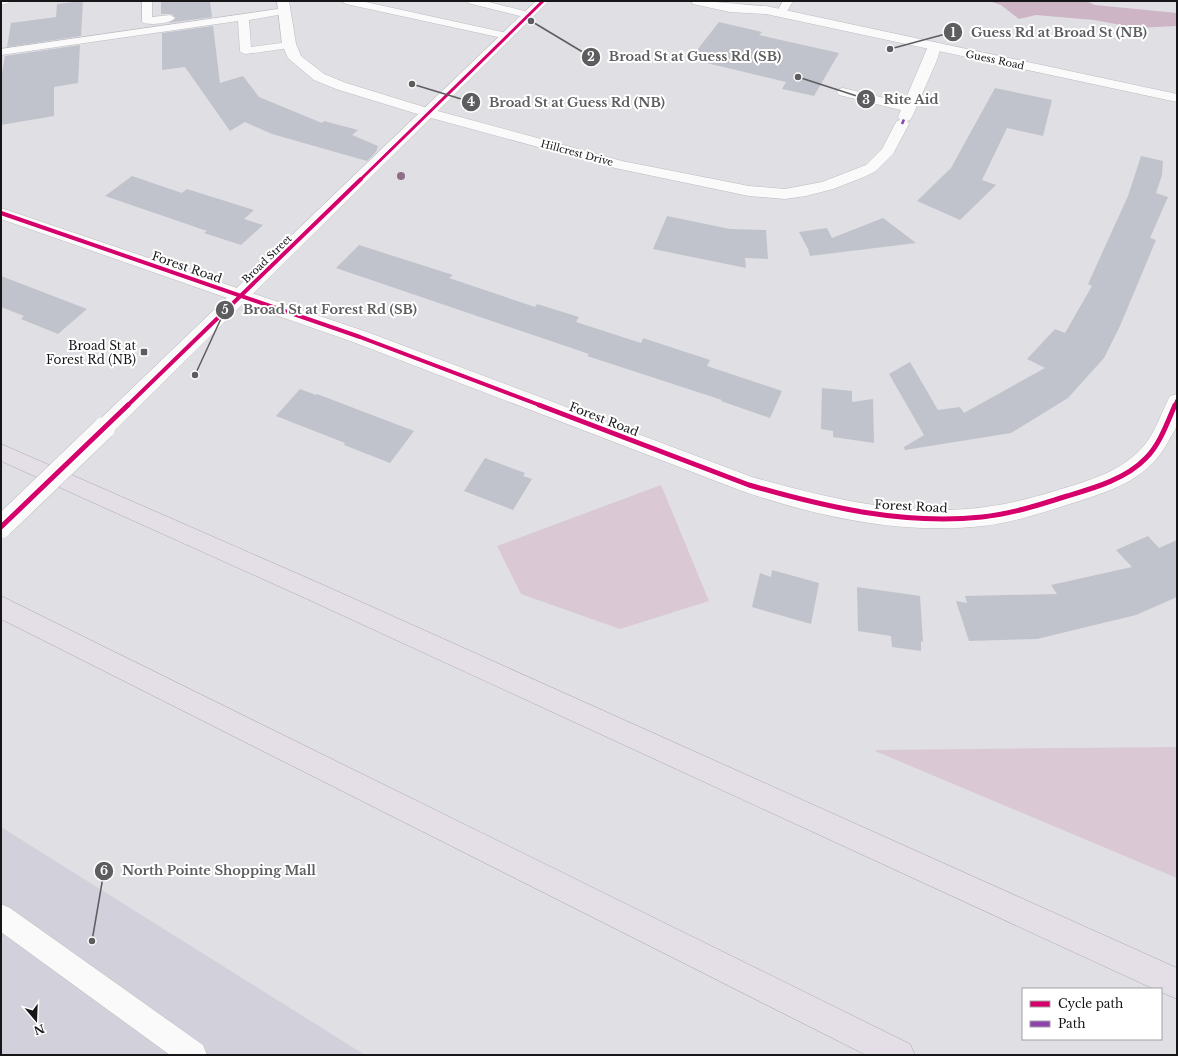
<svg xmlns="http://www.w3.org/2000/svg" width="1178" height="1056" font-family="'Libre Baskerville',serif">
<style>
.built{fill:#d2d0da}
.green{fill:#dac8d5}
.forest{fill:#cdb5c6}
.building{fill:#c0c3cc}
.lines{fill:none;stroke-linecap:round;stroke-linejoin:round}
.lane-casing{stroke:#bcbbbf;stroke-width:1}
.street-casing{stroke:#bcbbbf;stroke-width:1}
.secondary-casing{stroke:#bcbbbf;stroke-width:1}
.highway-casing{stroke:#ada7b1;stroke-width:1}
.lane{fill:#fafafb;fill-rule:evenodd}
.street{fill:#fafafb;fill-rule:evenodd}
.secondary{fill:#fafafb;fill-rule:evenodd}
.highway{fill:#e4dfe7;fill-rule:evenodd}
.secondary-bridge-casing{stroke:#bcbbbf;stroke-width:23;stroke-linecap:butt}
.secondary-bridge{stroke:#fafafb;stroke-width:22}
.quiet{stroke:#8e44ad;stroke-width:2.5;stroke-dasharray:5 2.5;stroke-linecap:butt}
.cycleway-far2-casing{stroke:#fff;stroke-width:4.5}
.cycleway-far1-casing{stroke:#fff;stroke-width:6}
.cycleway-casing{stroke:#fff;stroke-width:8}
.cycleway-far2{stroke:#d6006c;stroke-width:3}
.cycleway-far1{stroke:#d6006c;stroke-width:4}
.cycleway{stroke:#d6006c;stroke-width:5}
.tree{fill:#8b6f84}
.poi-dot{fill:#5d5c5f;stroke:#fff;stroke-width:1.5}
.labels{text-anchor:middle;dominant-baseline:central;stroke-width:4;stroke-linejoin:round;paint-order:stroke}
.far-street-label{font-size:10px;fill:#161518;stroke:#fff}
.street-label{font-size:12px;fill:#161518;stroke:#fff}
.poi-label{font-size:12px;fill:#161518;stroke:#fff;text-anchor:end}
.leader{fill:none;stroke:#5d5c5f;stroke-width:1.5}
.callout-dot{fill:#5d5c5f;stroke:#fff;stroke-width:1.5}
.mark-label{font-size:12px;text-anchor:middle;font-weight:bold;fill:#fff}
.callout-label{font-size:13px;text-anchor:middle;font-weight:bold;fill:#5d5c5f;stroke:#fff;stroke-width:4;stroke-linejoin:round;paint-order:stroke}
</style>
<rect width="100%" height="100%" fill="#e0dfe4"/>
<path class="built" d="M1,827L365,1055H1Z"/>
<path class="green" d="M661,485L709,601L620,629L521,594L497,546Z
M1177,747V878L875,751L877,750Z"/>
<path class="forest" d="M989,1H1086L1095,5L1177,13V26L1137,28L1094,20L1036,15L1019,19L1001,5Z"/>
<path class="building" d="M83,1L81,36L7,47L11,23L56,17L57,4Z
M161,1H210L212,17L168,23L176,18L171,14H161Z
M719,22L762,32L759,35L839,53L814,96L782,89L786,82L690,59Z
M213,26L220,83L243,76L259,97L322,123L324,121L358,130L352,135L378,146L376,152L367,161L272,134L245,122L230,131L185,67L162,70V33Z
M80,45L78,83L54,87V116L1,125V78L5,56Z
M995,88L1052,100L1043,136L1007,128L982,180L996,185L960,220L917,201L951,168Z
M1141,156L1163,161L1162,175L1156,193L1168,197L1150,238L1156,240L1120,326L1104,358L1068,398L1011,433L905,450L904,447L924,435L889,374L910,362L938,410L960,407L964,413L1045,368L1027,359L1055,329L1065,333L1092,286L1088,284L1128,196Z
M132,176L182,193L187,189L254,210L244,219L263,225L241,245L204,233L207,231L105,196Z
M667,216L730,229L766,230L768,259L745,258L746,268L653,249Z
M883,218L916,243L810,256L808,249L799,232L827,228L832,238Z
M359,245L453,275L449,278L535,307L537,304L579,317L576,322L641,343L643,338L710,360L707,366L782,391L770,418L721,401L722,400L587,356L589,354L336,268Z
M1,276L87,309L58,334L21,319L24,316L1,307Z
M822,388L852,391V402L873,399L874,443L833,437V431L821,429Z
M300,389L316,395L317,394L414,431L390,463L344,445L345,443L276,416Z
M485,458L525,473L523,476L532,479L513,510L464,491Z
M1148,536L1159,548L1177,540V597L1136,615L1037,639L969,641L956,601L967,603L965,596L1057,594L1051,585L1132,567L1116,550Z
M772,570L819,583L811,624L752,607L760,573L771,577Z
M857,587L920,596L923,642L921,641V651L892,647L891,636L858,631Z"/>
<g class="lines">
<defs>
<path id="lane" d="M1,1H10L9,3L1,5Z
M142,1H152V17L170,15L175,18C170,24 151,25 143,23L142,21Z
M341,1H361L507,33L513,36L507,39L346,4Z
M467,1H485L532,13L533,15L528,18L468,3Z
M783,1H793L785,15L781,16L776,13Z
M285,8L289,9L290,11L289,13L249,20L251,47L289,42L293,43L295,45L293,47L289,48L246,54L242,53L240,51L238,21L1,55V49Z
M843,88L913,105L915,108L913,111L909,112L839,95L837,92L839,89Z
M1,904L10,908L203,1045L207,1055H170L1,932Z"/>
<path id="street" d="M277,1H289L296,44L301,56L324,74L346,83L434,110L622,161L749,186L785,189L822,182L866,165L882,149L895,124L897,121L900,120L898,117L929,44H939L941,47L937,60L912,117L910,120L907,121L909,124L893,154L876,171L864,177L833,189L806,196L785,199L749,196L615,168L424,116L336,89L314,80L288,58L282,44Z
M1,208L367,332L752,477C827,498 907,518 985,507C1009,504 1032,498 1055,491C1084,482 1115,474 1137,453C1154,438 1160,415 1170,396L1177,394C1177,403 1178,415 1177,424C1176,429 1172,435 1169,440C1150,477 1117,489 1079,501C1048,511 1016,522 983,526C902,535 818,517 742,491L353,342L1,219Z"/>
<path id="secondary" d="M536,1H549L111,434L104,436L97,434L94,428L97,422Z
M691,1C716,1 741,5 766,6L1177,94V102L766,14L730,12L693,4Z"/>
<path id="highway" d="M1,444L321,584L1177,968V999L1161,992V989H1154L305,598L1,461Z
M1,596L910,1044L915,1055H866L1,619Z"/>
</defs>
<use href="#lane" class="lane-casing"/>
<use href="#street" class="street-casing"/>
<use href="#secondary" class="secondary-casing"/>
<use href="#highway" class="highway-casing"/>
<use href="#lane" class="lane"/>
<use href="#street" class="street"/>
<use href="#secondary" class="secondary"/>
<use href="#highway" class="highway"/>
<defs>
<path id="secondary-bridge" d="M1,527L104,428"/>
</defs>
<use href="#secondary-bridge" class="secondary-bridge-casing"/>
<use href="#secondary-bridge" class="secondary-bridge"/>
<path class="quiet" d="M902,124L905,117"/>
<defs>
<path id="cycleway-far2" d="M360,180L543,1"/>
<path id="cycleway-far1" d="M1,213L360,337L542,406
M127,406L361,179
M1175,406L1177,401"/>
<path id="cycleway" d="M539,405L749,485C825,507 902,525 982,517C1011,514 1039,505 1067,496C1094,488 1126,479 1146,458C1160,444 1167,423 1175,405
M1,527L128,405"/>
</defs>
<use href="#cycleway-far2" class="cycleway-far2-casing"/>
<use href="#cycleway-far1" class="cycleway-far1-casing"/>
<use href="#cycleway" class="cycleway-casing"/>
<use href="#cycleway-far2" class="cycleway-far2"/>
<use href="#cycleway-far1" class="cycleway-far1"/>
<use href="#cycleway" class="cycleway"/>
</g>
<circle class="tree" cx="401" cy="176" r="4"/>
<rect class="poi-dot" x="140" y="348" width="8" height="8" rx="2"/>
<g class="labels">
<g class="far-street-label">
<text transform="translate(995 60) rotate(12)">Guess Road</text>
<text transform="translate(577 153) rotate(15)">Hillcrest Drive</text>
<text transform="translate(267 259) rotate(-44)">Broad Street</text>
</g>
<g class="street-label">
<text transform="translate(187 267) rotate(19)">Forest Road</text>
<text transform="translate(604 419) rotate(21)">Forest Road</text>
<text transform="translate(911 506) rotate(3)">Forest Road</text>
</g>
<g class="poi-label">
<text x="136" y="345">Broad St at<tspan x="136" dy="14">Forest Rd (NB)</tspan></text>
</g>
</g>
<path class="leader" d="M890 49L953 32M531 21L591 57M798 77L866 99M412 84L471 102M195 375L225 310M92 941L104 871"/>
<g class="callout-dot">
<circle cx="890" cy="49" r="4"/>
<circle cx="531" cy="21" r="4"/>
<circle cx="798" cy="77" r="4"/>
<circle cx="412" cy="84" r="4"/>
<circle cx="195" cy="375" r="4"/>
<circle cx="92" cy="941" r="4"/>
<circle cx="953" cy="32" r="10"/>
<circle cx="591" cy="57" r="10"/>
<circle cx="866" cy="99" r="10"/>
<circle cx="471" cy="102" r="10"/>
<circle cx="225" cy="310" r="10"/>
<circle cx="104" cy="871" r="10"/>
</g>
<g class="mark-label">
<text x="953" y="37">1</text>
<text x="591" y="61">2</text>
<text x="866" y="104">3</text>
<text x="471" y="106">4</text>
<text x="225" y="314">5</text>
<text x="104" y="875">6</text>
</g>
<g class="callout-label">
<text x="1059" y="37">Guess Rd at Broad St (NB)</text>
<text x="695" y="61">Broad St at Guess Rd (SB)</text>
<text x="911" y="104">Rite Aid</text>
<text x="577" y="107">Broad St at Guess Rd (NB)</text>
<text x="330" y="314">Broad St at Forest Rd (SB)</text>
<text x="219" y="875">North Pointe Shopping Mall</text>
</g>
<rect width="1178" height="1056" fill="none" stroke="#161518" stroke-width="4"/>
<rect x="1022" y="988" width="140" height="52" fill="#ffffff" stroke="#a2a1a3"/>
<rect x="1030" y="1001" width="20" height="6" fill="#d6006c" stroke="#a2a1a3"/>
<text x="1058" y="1008" font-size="12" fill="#161518">Cycle path</text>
<rect x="1030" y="1021" width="20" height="6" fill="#8e44ad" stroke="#a2a1a3"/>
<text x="1058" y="1028" font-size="12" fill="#161518">Path</text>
<g transform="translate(36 1020) rotate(161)" stroke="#ffffff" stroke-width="3" paint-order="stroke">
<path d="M0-3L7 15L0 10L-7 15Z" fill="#161518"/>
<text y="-6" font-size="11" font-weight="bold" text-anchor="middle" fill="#161518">N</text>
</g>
</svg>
